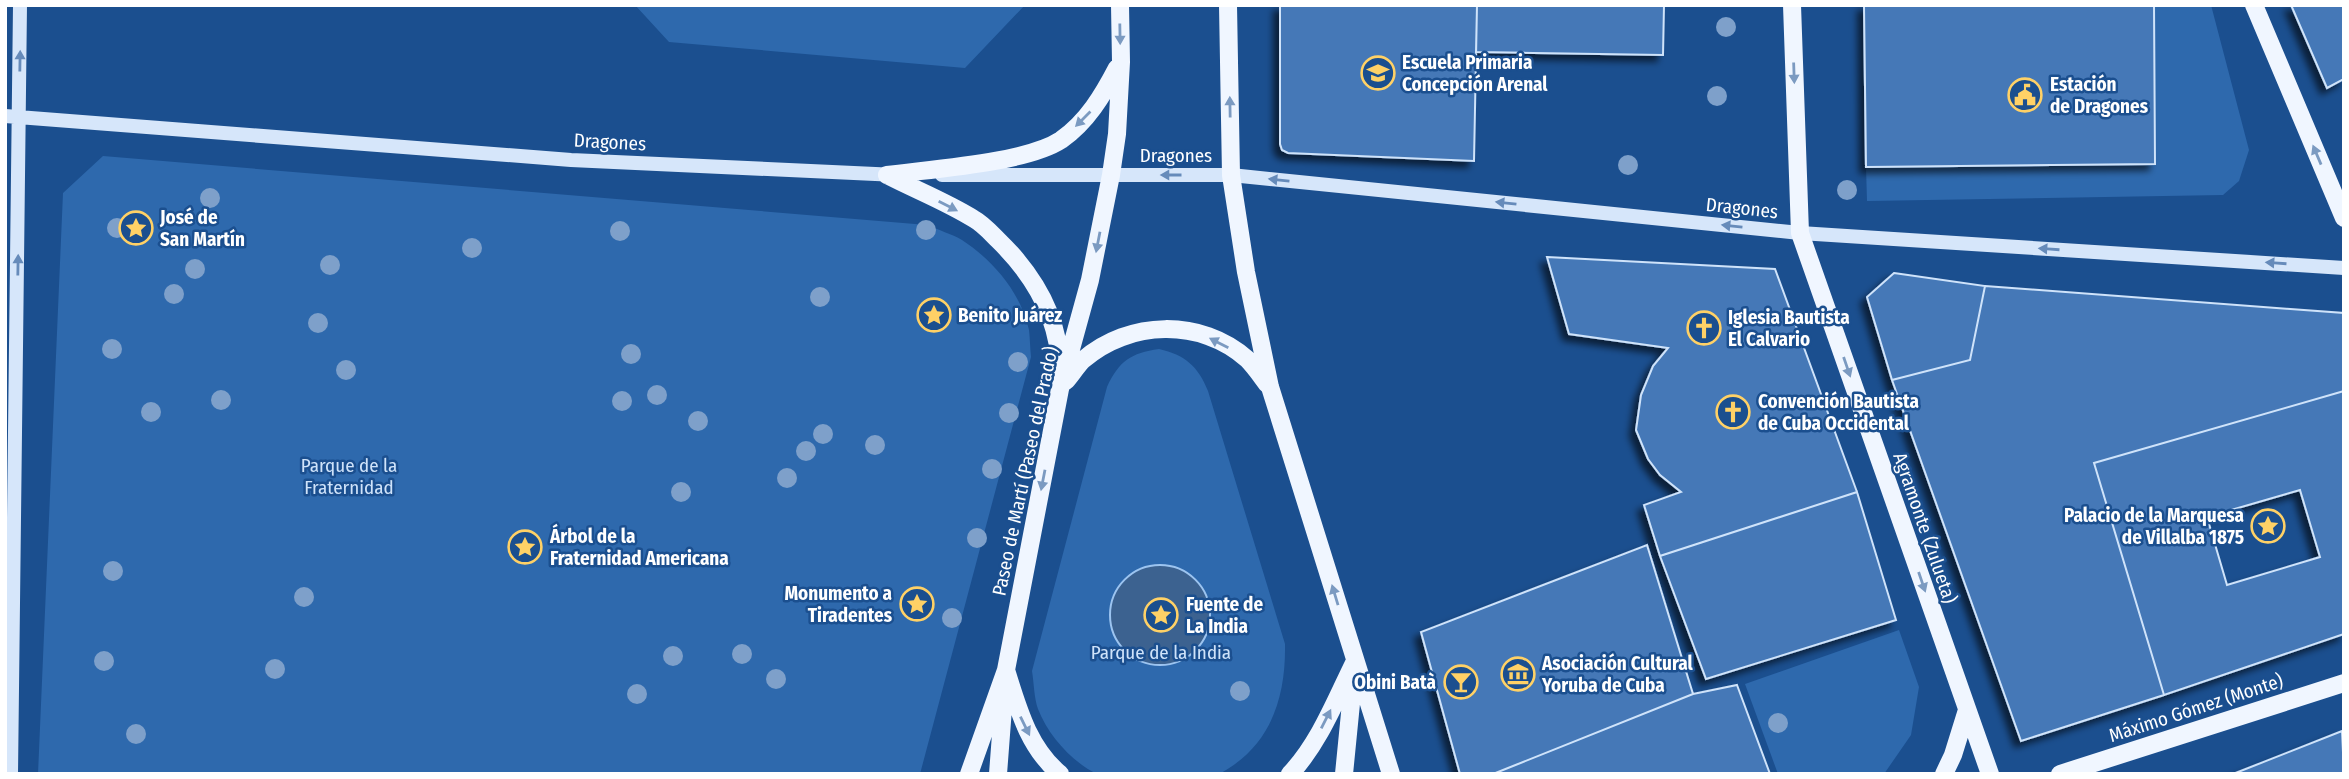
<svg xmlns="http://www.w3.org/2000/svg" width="2349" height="779" font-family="'Fira Sans Condensed',sans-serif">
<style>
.green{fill:#2e69ad}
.water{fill:#3c6290;stroke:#9cc4f0;stroke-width:2}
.building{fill:#4478b7;stroke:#cfe3fa;stroke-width:2;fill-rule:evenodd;filter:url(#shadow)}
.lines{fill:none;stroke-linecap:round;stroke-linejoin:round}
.secondary{stroke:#d6e6fa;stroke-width:14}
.primary{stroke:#f0f6ff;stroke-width:18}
.tree{fill:#7ea0ca}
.oneway{fill:#7b9ac1}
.oneway2{fill:#668bba}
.labels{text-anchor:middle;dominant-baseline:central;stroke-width:5;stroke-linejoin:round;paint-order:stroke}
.poi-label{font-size:19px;font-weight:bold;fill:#fff;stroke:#1b4f8f;text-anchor:start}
.street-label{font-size:19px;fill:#fff;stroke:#1b4f8f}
.park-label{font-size:19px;fill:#cfe3fa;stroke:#1b4f8f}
</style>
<defs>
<filter id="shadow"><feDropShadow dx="-6" dy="6" stdDeviation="3.5" flood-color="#0009"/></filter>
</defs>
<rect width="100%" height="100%" fill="#1b4f8f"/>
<path class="green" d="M635,5H1025L965,68L669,42Z
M2154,5H2211L2249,150L2239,181L2223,195L1867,201L1866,167L2155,164Z
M103,156L927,225C938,230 952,234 962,240C993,260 1021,293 1029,330C1030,338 1030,348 1031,357L920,774H38L63,193Z
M1159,349C1185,355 1198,366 1208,391L1285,644C1286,699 1270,747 1219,774H1097C1072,762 1048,735 1038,709C1034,698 1034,683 1032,671L1107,387C1119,361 1131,353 1159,349Z
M1899,630L1919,687L1911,735L1884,774H1778L1745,684Z"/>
<path class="water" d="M1110 615a50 50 0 1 1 100 0a50 50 0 1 1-100 0Z"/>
<path class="building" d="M1280,5H1477L1474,161L1288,153L1282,150L1280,144Z
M1477,5H1664L1663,55L1476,52Z
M1864,5H2154L2155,164L1866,167Z
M2291,5H2344V79L2327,88Z
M1547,257L1775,269L1857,492L1660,556L1644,505L1681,492L1660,475L1648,459L1636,430L1641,395L1653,366L1668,348L1569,334Z
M1894,273L1985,286L1970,360L1892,380L1867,297Z
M1985,286L2344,313V391L2094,463L2164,695L2021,741L1892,380L1970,360Z
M2344,391V634L2164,695L2094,463ZM2300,490L2320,557L2227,585L2207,517Z
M1857,492L1896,620L1706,679L1660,556Z
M1647,545L1693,694L1493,774H1460L1421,632Z
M1737,685L1770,774H1493L1693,694Z
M2342,731L2344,774H2233Z"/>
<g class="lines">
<path class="secondary" d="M5,116L571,160L897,175
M942,175H1231L1800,233L2344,268
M11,774L20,5"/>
<path class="primary" d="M1228,5L1231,175L1246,272L1270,387L1391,774
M1792,5L1800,233L1990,774
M2254,5L2344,218
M887,175C916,190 947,202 974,219C983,224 991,233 998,240C1035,276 1059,317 1060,368
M887,175C931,169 1026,163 1061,140C1087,122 1103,95 1117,68
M1066,381C1072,374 1077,366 1083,360C1129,320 1201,318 1247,359C1254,366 1261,376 1267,384
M1006,670C1018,708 1028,747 1060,774
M969,774L1006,670L1060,389L1090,280L1111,175L1117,134L1121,62L1120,5
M998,774L1004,695
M1290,774C1320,742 1336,699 1355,661
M1344,774L1354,673
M1944,774L1953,755L1967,710
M2060,774L2344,683"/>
</g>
<g class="tree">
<circle cx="1726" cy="27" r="10"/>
<circle cx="1717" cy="96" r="10"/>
<circle cx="1628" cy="165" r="10"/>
<circle cx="1847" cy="190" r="10"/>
<circle cx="210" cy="198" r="10"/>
<circle cx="117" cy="228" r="10"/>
<circle cx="926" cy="230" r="10"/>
<circle cx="620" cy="231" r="10"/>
<circle cx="472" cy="248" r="10"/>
<circle cx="330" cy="265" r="10"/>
<circle cx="195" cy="269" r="10"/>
<circle cx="174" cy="294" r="10"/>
<circle cx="820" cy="297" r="10"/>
<circle cx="318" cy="323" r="10"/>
<circle cx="112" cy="349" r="10"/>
<circle cx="631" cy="354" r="10"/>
<circle cx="1018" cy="362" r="10"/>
<circle cx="346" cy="370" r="10"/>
<circle cx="657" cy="395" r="10"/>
<circle cx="221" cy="400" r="10"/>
<circle cx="622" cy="401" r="10"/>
<circle cx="151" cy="412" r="10"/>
<circle cx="1009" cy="413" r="10"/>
<circle cx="698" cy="421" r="10"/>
<circle cx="823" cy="434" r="10"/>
<circle cx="875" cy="445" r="10"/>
<circle cx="806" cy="451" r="10"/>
<circle cx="992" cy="469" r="10"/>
<circle cx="787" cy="478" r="10"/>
<circle cx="681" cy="492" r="10"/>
<circle cx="977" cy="538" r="10"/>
<circle cx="526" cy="543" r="10"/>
<circle cx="113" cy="571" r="10"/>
<circle cx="304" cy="597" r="10"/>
<circle cx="952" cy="618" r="10"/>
<circle cx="742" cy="654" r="10"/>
<circle cx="673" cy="656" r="10"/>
<circle cx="104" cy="661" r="10"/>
<circle cx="275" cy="669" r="10"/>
<circle cx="776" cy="679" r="10"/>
<circle cx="1240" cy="691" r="10"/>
<circle cx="637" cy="694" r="10"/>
<circle cx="1778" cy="723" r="10"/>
<circle cx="136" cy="734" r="10"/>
</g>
<defs><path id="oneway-solid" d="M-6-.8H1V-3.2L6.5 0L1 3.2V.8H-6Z" transform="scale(1.75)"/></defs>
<g class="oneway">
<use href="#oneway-solid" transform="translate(1120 34) rotate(89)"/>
<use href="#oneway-solid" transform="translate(1794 73) rotate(88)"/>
<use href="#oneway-solid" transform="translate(1230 107) rotate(-91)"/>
<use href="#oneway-solid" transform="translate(1083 119) rotate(135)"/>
<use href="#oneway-solid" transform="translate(2317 155) rotate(-113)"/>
<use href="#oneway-solid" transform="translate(948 206) rotate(27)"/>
<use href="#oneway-solid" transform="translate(1098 242) rotate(101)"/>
<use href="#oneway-solid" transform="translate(1219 343) rotate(-153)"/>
<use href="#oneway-solid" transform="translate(1847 367) rotate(71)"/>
<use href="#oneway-solid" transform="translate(1043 480) rotate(101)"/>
<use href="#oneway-solid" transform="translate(1922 582) rotate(71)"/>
<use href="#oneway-solid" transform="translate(1335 595) rotate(-107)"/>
<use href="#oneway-solid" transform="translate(1326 719) rotate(-63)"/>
<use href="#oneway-solid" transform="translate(1025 726) rotate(64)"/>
</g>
<g class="oneway2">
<use href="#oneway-solid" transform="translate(20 61) rotate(-89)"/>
<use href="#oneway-solid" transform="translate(1171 175) rotate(-180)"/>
<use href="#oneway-solid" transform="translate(1279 180) rotate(-174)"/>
<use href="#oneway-solid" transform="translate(1506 203) rotate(-174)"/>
<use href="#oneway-solid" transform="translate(1732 226) rotate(-174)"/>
<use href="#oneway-solid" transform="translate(2049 249) rotate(-176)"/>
<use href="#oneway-solid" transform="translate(2276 263) rotate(-176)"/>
<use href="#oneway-solid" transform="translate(18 265) rotate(-89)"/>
</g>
<defs>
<symbol id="school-ring" viewBox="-11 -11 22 22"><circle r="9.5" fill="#1b4f8f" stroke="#ffd166" stroke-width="1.5"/><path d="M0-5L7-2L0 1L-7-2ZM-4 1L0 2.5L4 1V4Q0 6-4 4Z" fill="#ffd166"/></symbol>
<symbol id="civic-ring" viewBox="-11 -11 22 22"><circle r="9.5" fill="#1b4f8f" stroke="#ffd166" stroke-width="1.5"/><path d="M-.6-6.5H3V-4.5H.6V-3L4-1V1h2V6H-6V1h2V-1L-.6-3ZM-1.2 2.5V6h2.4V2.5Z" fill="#ffd166"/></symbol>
<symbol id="sight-ring" viewBox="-11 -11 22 22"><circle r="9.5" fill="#1b4f8f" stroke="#ffd166" stroke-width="1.5"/><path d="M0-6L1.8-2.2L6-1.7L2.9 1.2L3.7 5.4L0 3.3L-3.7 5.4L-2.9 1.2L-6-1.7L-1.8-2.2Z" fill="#ffd166"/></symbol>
<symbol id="church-ring" viewBox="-11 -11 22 22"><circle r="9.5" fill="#1b4f8f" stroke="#ffd166" stroke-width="1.5"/><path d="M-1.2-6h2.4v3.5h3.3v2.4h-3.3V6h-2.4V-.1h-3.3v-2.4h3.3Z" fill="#ffd166"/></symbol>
<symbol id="museum-ring" viewBox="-11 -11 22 22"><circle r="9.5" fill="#1b4f8f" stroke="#ffd166" stroke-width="1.5"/><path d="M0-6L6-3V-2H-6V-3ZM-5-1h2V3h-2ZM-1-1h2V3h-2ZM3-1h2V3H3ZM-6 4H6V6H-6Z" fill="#ffd166"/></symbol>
<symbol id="bar-ring" viewBox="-11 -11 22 22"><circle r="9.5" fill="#1b4f8f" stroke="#ffd166" stroke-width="1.5"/><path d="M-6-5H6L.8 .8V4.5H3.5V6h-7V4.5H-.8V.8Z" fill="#ffd166"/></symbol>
</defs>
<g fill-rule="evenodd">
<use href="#school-ring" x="1359" y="54" width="38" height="38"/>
<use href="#civic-ring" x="2006" y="76" width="38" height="38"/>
<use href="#sight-ring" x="117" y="209" width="38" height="38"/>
<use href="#sight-ring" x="915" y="296" width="38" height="38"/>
<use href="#church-ring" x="1685" y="309" width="38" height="38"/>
<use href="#church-ring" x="1714" y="393" width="38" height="38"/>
<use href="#sight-ring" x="2249" y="507" width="38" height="38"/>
<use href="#sight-ring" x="506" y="528" width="38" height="38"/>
<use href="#sight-ring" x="898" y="585" width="38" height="38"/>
<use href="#sight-ring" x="1142" y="596" width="38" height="38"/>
<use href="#museum-ring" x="1499" y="655" width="38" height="38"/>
<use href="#bar-ring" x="1442" y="663" width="38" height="38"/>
</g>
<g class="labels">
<g class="poi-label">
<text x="1402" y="62">Escuela Primaria<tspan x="1402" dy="22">Concepción Arenal</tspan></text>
<text x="2050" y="84">Estación<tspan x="2050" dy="22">de Dragones</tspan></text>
<text x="160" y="217">José de<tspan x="160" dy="22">San Martín</tspan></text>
<text x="958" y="315">Benito Juárez</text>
<text x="1728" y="317">Iglesia Bautista<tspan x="1728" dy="22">El Calvario</tspan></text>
<text x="1758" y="401">Convención Bautista<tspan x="1758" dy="22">de Cuba Occidental</tspan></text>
<text x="2244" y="515" text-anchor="end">Palacio de la Marquesa<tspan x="2244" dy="22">de Villalba 1875</tspan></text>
<text x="550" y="536">Árbol de la<tspan x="550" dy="22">Fraternidad Americana</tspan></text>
<text x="892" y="593" text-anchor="end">Monumento a<tspan x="892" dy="22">Tiradentes</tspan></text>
<text x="1186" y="604">Fuente de<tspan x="1186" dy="22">La India</tspan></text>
<text x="1542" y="663">Asociación Cultural<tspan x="1542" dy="22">Yoruba de Cuba</tspan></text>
<text x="1436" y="682" text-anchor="end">Obini Batà</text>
</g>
<g class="street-label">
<text transform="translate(610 142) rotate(3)">Dragones</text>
<text x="1176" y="155">Dragones</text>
<text transform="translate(1742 208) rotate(6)">Dragones</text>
<text transform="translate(1025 471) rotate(-78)">Paseo de Martí (Paseo del Prado)</text>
<text transform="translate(1925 528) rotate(71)">Agramonte (Zulueta)</text>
<text transform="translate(2196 708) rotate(-18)">Máximo Gómez (Monte)</text>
</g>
<g class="park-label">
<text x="349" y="465">Parque de la<tspan x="349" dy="22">Fraternidad</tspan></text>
<text x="1161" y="652">Parque de la India</text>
</g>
</g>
<rect width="2349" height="779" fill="none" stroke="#ffffff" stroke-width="14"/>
</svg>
